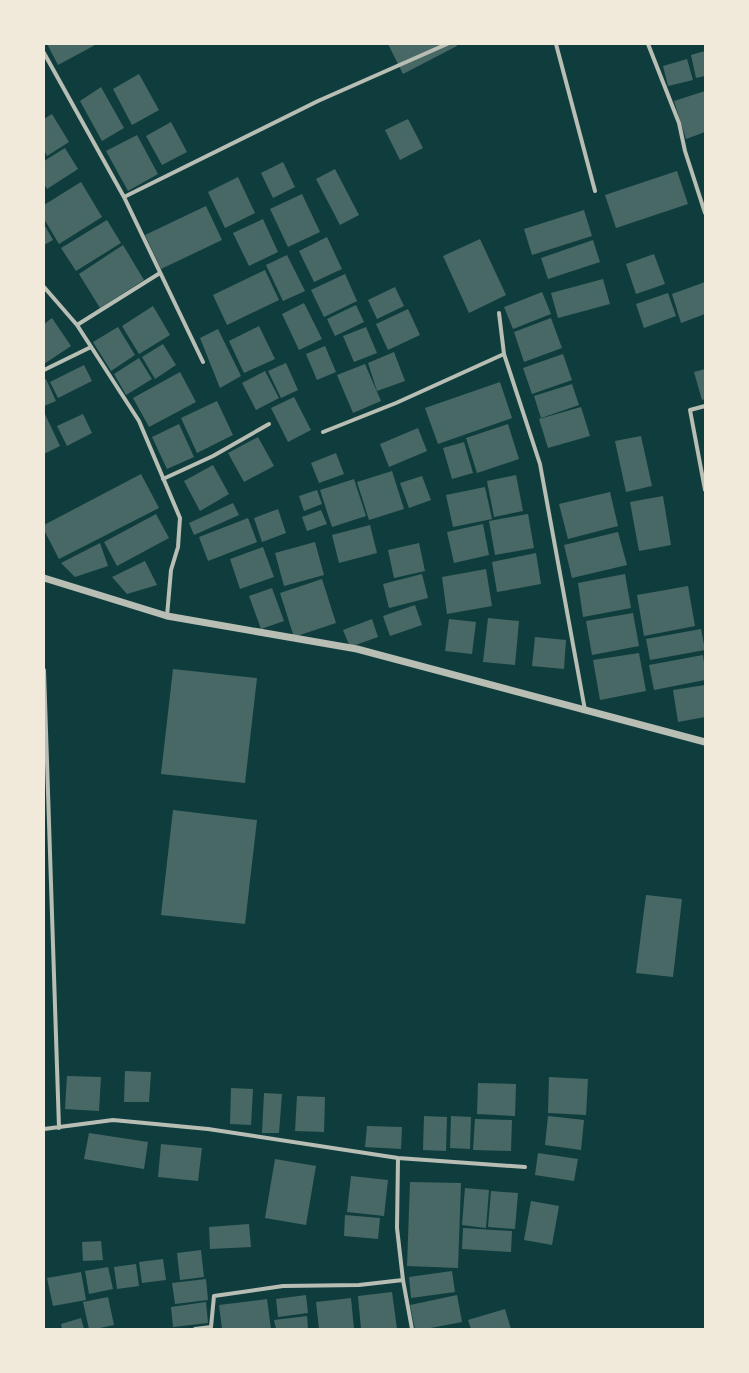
<svg xmlns="http://www.w3.org/2000/svg" width="749" height="1373" font-family="'Public Sans',sans-serif">
<style>
.building{fill:#486865}
.lines{fill:none;stroke-linecap:round;stroke-linejoin:round}
.minor{stroke:#b8beb3;stroke-width:4}
.tertiary{stroke:#b8beb3;stroke-width:7}
</style>
<rect width="100%" height="100%" fill="#0f3d3e"/>
<path class="building" d="M47,44H97L58,65Z
M388,44H456L457,46L403,74Z
M705,51V76L696,78L691,55Z
M687,59L693,80L668,86L663,66Z
M139,74L159,110L132,125L113,89Z
M101,87L124,128L102,141L80,101Z
M705,91V132L686,139L674,101Z
M52,114L69,142L47,156L44,150V119Z
M408,119L423,148L400,160L385,130Z
M171,122L187,152L162,165L146,136Z
M137,135L158,174L128,191L106,151Z
M65,148L78,169L47,189L44,184V161Z
M283,162L295,187L273,198L261,173Z
M335,169L359,215L340,225L316,179Z
M677,171L688,204L616,228L605,195Z
M238,177L255,213L225,228L208,192Z
M81,182L102,217L59,244L44,219V205Z
M302,194L320,232L288,247L270,209Z
M206,206L222,240L161,269L145,235Z
M584,210L592,236L532,255L524,229Z
M263,219L278,252L249,266L233,233Z
M107,220L121,243L76,271L61,248Z
M44,224L53,240L44,245Z
M327,237L342,269L314,282L299,251Z
M480,239L506,295L469,313L443,256Z
M593,240L600,262L548,279L541,258Z
M123,245L144,280L100,308L79,274Z
M654,254L665,284L636,294L626,264Z
M287,255L305,291L283,301L266,265Z
M265,270L279,300L227,325L213,295Z
M345,274L357,301L324,317L311,290Z
M603,279L610,304L558,318L551,293Z
M705,282V314L681,323L672,294Z
M395,287L404,306L377,319L368,300Z
M542,292L551,314L513,329L504,307Z
M668,293L676,316L644,328L636,304Z
M304,303L322,339L299,350L282,314Z
M356,305L364,322L335,336L327,319Z
M153,306L170,335L139,354L122,326Z
M408,309L420,335L388,350L376,324Z
M52,318L71,346L44,364V324Z
M551,318L562,348L524,362L514,332Z
M259,326L275,359L244,373L229,341Z
M118,327L135,355L111,371L93,342Z
M366,327L377,353L354,362L343,336Z
M218,329L241,376L220,388L200,338Z
M163,344L176,365L155,379L142,357Z
M325,346L336,372L317,380L306,354Z
M394,352L405,381L377,391L368,363Z
M563,354L572,380L532,394L523,368Z
M139,358L152,379L126,395L114,374Z
M286,363L298,390L281,398L268,371Z
M365,364L381,401L353,413L337,375Z
M84,365L92,381L58,398L50,382Z
M705,369V399L702,400L694,372Z
M265,371L279,398L256,410L242,383Z
M180,372L196,402L149,427L133,398Z
M46,379L56,401L44,406V380Z
M500,382L512,418L438,444L425,408Z
M572,384L579,405L541,418L534,396Z
M294,397L311,430L288,442L271,408Z
M217,401L233,435L197,453L181,418Z
M581,407L590,436L548,448L539,419Z
M44,412L60,446L44,454Z
M83,414L92,433L67,446L57,426Z
M179,424L194,457L167,469L152,437Z
M508,424L519,459L477,473L466,438Z
M418,428L427,451L389,467L380,444Z
M641,436L652,486L626,492L615,441Z
M258,437L274,466L244,482L228,453Z
M464,442L473,473L452,479L443,448Z
M336,453L344,474L319,483L311,463Z
M213,465L229,494L200,511L184,481Z
M392,471L404,509L369,520L357,482Z
M141,474L159,508L59,559L44,530V525Z
M516,475L523,511L494,517L487,481Z
M422,476L431,500L409,508L400,483Z
M354,479L366,516L332,527L320,490Z
M485,487L492,519L453,527L446,495Z
M317,490L322,504L304,511L299,496Z
M610,492L618,526L568,539L559,504Z
M663,496L671,545L639,551L630,502Z
M233,503L239,515L194,535L189,523Z
M278,509L286,533L262,542L254,518Z
M321,510L327,524L307,531L302,517Z
M156,514L169,538L117,566L104,542Z
M528,514L534,548L495,555L489,521Z
M248,518L257,542L208,561L199,537Z
M483,524L489,555L454,563L447,532Z
M370,525L377,553L339,563L332,535Z
M618,532L627,565L572,578L564,545Z
M315,542L324,575L284,586L275,553Z
M100,543L108,566L75,577L61,563Z
M419,543L425,571L394,578L388,550Z
M263,547L274,577L240,589L230,559Z
M536,553L541,584L497,592L492,562Z
M145,561L157,585L127,594L112,577Z
M486,569L492,606L447,614L442,577Z
M422,574L428,598L389,608L383,584Z
M625,574L631,608L583,617L578,583Z
M322,579L336,623L294,637L280,593Z
M688,586L695,626L644,636L637,595Z
M272,588L284,621L261,629L249,596Z
M415,605L422,625L390,636L383,616Z
M633,613L639,646L592,655L586,621Z
M488,618L519,621L515,665L483,662Z
M372,619L378,637L350,647L343,630Z
M449,619L476,622L472,654L445,651Z
M701,629L705,650L650,660L646,639Z
M535,637L566,640L564,669L532,666Z
M639,653L646,691L600,700L593,660Z
M703,655L705,670V680L654,690L649,665Z
M173,669L257,678L245,783L161,774Z
M705,685V717L678,722L673,690Z
M173,810L257,820L245,924L161,915Z
M646,895L682,899L673,977L636,973Z
M125,1071L151,1072L149,1102H124Z
M67,1076L101,1077L99,1111L65,1109Z
M549,1077L588,1079L586,1115L548,1113Z
M478,1083L516,1084L515,1116L477,1114Z
M231,1088L253,1089L251,1125L230,1124Z
M264,1093L282,1094L279,1133H262Z
M297,1096L325,1097L324,1132L295,1131Z
M424,1116L447,1117L446,1151L423,1150Z
M451,1116L471,1117L470,1149L450,1148Z
M548,1116L584,1120L581,1150L545,1145Z
M475,1119L512,1120L511,1151L473,1150Z
M367,1126L402,1127L401,1149L365,1147Z
M89,1133L148,1142L144,1169L84,1159Z
M161,1144L202,1148L198,1181L158,1177Z
M538,1153L578,1159L574,1181L535,1175Z
M275,1159L316,1166L306,1225L265,1218Z
M351,1176L388,1180L384,1216L347,1212Z
M410,1182L461,1183L458,1268L407,1266Z
M465,1188L489,1190L486,1228L462,1225Z
M491,1191L518,1193L515,1229L488,1227Z
M531,1201L559,1206L552,1245L524,1240Z
M345,1215L380,1218L378,1239L344,1236Z
M249,1224L251,1247L210,1249L209,1227Z
M463,1228L512,1231L511,1252L462,1249Z
M101,1241L103,1260L83,1261L82,1242Z
M201,1250L204,1277L180,1280L177,1253Z
M163,1259L166,1280L142,1283L139,1262Z
M136,1264L139,1286L117,1289L114,1267Z
M108,1267L113,1289L89,1294L85,1271Z
M452,1271L455,1292L411,1298L409,1277Z
M81,1272L86,1300L53,1306L47,1278Z
M206,1279L208,1300L175,1304L172,1283Z
M392,1292L397,1329H361L358,1296Z
M306,1295L308,1313L278,1317L276,1299Z
M457,1295L462,1322L425,1329H415L410,1305Z
M108,1297L114,1325L95,1329H89L83,1302Z
M351,1298L354,1329H319L316,1302Z
M267,1299L271,1329H222L219,1305Z
M206,1302L208,1323L173,1327L171,1307Z
M505,1309L511,1329H471L468,1320Z
M307,1316L308,1329H276L274,1320Z
M81,1318L84,1329H62L61,1324Z"/>
<g class="lines">
<path class="minor" d="M556,44L595,191
M648,44L679,123L685,151L705,213
M44,53L124,197L203,362
M124,197L318,101L447,44
M44,287L77,325L139,421L180,518L178,547L171,570L167,616
M499,313L504,354L540,464L585,710
M77,325L160,273
M44,370L91,347
M705,406L690,410L705,490
M323,432L396,403L504,354
M163,479L213,456L269,424
M44,670L59,1128
M44,1129L113,1120L208,1129L398,1158L525,1167
M398,1158L397,1228L403,1280L412,1329
M195,1329L211,1327L214,1296L283,1286L359,1285L403,1280"/>
<path class="tertiary" d="M44,578L167,616L357,649L705,742"/>
</g>
<rect width="749" height="1373" fill="none" stroke="#f1e9da" stroke-width="90"/>
</svg>
